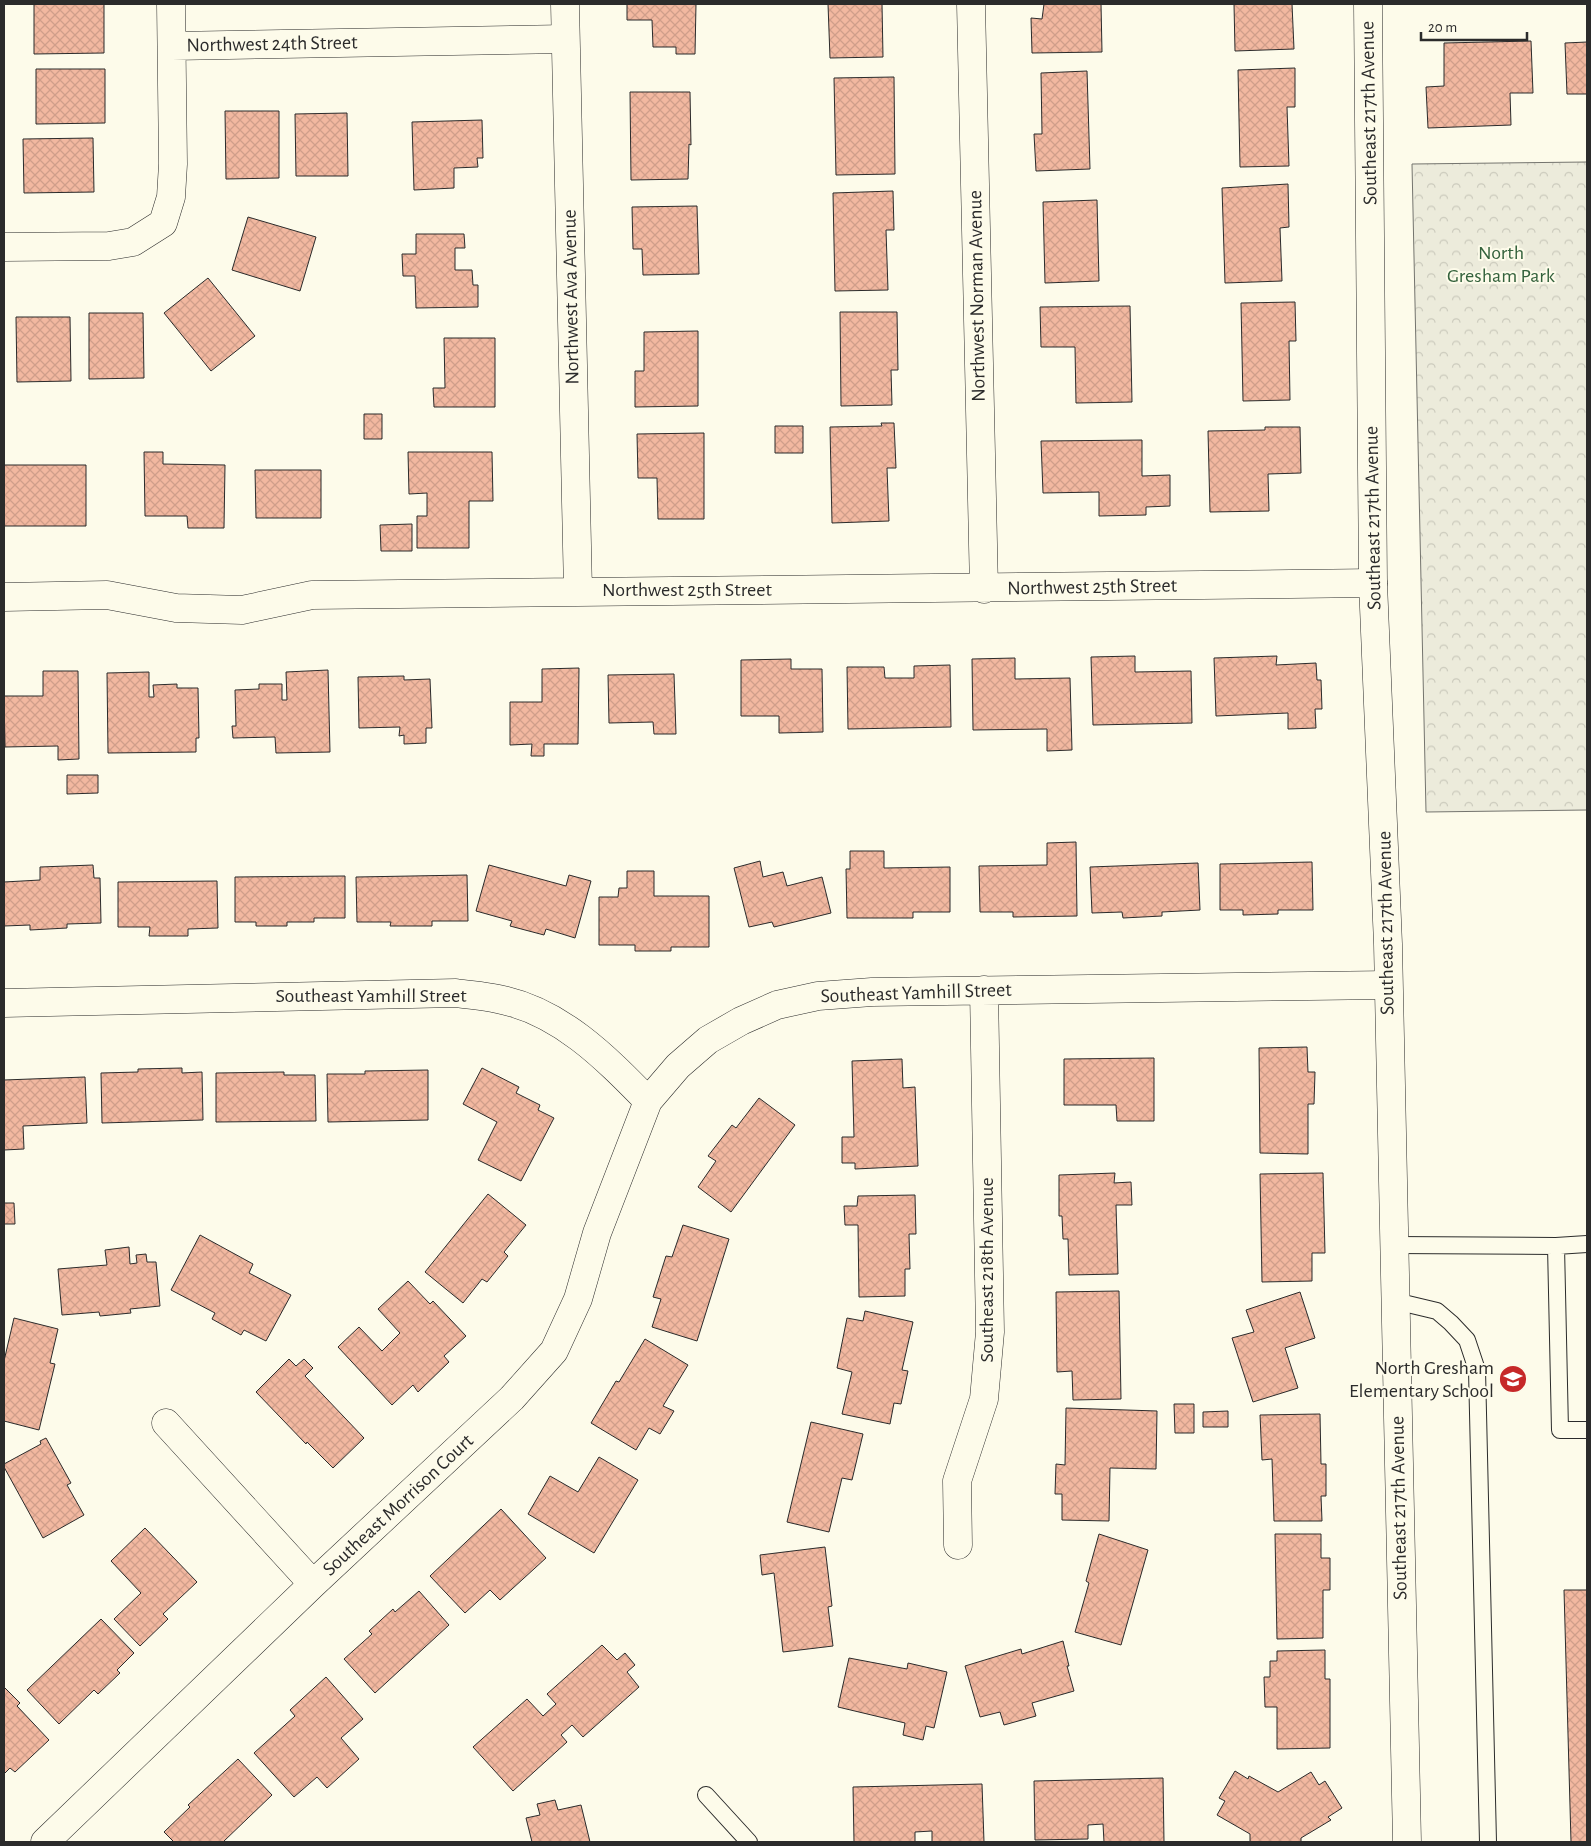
<svg xmlns="http://www.w3.org/2000/svg" width="1591" height="1846" font-family="'Alegreya Sans',sans-serif">
<style>
.forest{fill:url(#forest-crowns);stroke:#74746e}
.building{fill:url(#building-cross-hatch);stroke:#2b2b2b}
.lines{fill:none;stroke-linecap:round;stroke-linejoin:round}
.service-casing{stroke:#2b2b2b;stroke-width:18}
.minor-casing{stroke:#2b2b2b;stroke-width:29}
.tertiary-casing{stroke:#2b2b2b;stroke-width:29}
.service{stroke:#fdfbea;stroke-width:16}
.minor{stroke:#fdfbea;stroke-width:28}
.tertiary{stroke:#fdfbea;stroke-width:28}
.labels{text-anchor:middle;dominant-baseline:central;stroke-width:4;stroke-linejoin:round;paint-order:stroke}
.street-label{font-size:20px;fill:#2b2b2b;stroke:#fdfbea}
.park-label{font-size:20px;fill:#34623c;stroke:#fdfbea}
.poi-label{font-size:20px;fill:#2b2b2b;stroke:#fdfbea;text-anchor:end}
</style>
<defs>
<pattern id="forest-crowns" width="20" height="18" patternUnits="userSpaceOnUse" patternTransform="scale(1.25)"><rect width="20" height="18" fill="#ecebdb"/><path d="M2 6a3 3 0 1 1 6 0M12 15a3 3 0 1 1 6 0" fill="none" stroke="#cbcabc"/></pattern>
<pattern id="building-cross-hatch" width="8" height="8" patternUnits="userSpaceOnUse" patternTransform="scale(1.25)"><rect width="8" height="8" fill="#f2b8a0"/><path d="M0 0l8 8M0 8l8-8" fill="none" stroke="#d09e8a"/></pattern>
</defs>
<rect width="100%" height="100%" fill="#fdfbea"/>
<path class="forest" d="M1587,162V810L1426,812L1412,164Z"/>
<path class="building" d="M34,4H104V53L34,54Z
M627,4H696L695,54H676V47H653L652,20H627Z
M828,4H882L883,57L830,58Z
M1044,4H1101L1102,52L1032,53L1031,18L1042,19Z
M1234,4H1292L1294,49L1235,51Z
M1531,41L1533,93H1510L1511,125L1428,128L1426,87L1444,86V43Z
M1587,42V94H1567L1565,43Z
M1295,68V107H1287L1289,166L1240,167L1238,70Z
M36,69H105V123L36,124Z
M1087,71L1090,169L1036,171L1034,134H1042L1041,73Z
M894,77L895,174L836,175L834,78Z
M630,92H690L691,145L689,144L688,179L631,180Z
M225,111H279V178L226,179Z
M347,113L348,176H296L295,114Z
M482,120L483,158H477L478,167L454,168V188L414,190L412,122Z
M93,138L94,192L24,193L23,139Z
M1288,184L1289,227L1280,228L1282,281L1225,283L1222,188Z
M893,191L894,230H886L888,290L835,291L833,193Z
M1097,200L1099,281L1045,283L1043,202Z
M697,206L699,274L643,275L642,249H633L632,207Z
M248,217L316,237L300,291L232,270Z
M416,234H464L465,248H455V270H472L473,285H478V307L416,308L415,276H403L402,254H416Z
M208,278L255,336L211,371L164,313Z
M1295,302L1296,341H1289L1290,400L1243,401L1241,303Z
M1130,306L1132,402L1076,403L1075,347H1041L1040,307Z
M840,312H897L898,370H891L892,405L841,406Z
M89,313H143L144,378L89,379Z
M16,317H70L71,381L17,382Z
M698,331V406L635,407V371H644V332Z
M444,338H495V407H434L433,388H445Z
M364,414H382V439H364Z
M881,423H894L896,468H887L889,521L832,523L830,427L882,426Z
M775,426H803V453H775Z
M1265,427H1300L1301,473L1268,474L1269,511L1210,512L1208,431L1265,430Z
M704,433V519H658L657,478H638L637,434Z
M1142,440V476L1170,475V506L1146,507V515L1099,516V492L1043,493L1041,441Z
M144,452H163V464L225,465L224,528H188L187,516H145Z
M408,452H492L493,501H469V548H417V516H427V493L409,494Z
M4,465H86V526H4Z
M255,470H321V518H256Z
M412,524V551H381L380,525Z
M1135,656V672L1191,671L1192,723L1093,725L1091,657Z
M1277,656L1276,665L1316,663L1317,680H1321L1322,709H1315L1316,728L1288,729V713L1216,716L1214,658Z
M1015,658V679L1070,678L1072,750L1047,751V729L973,730L972,659Z
M791,659V669H822L823,732L779,733V716H741V660Z
M950,665L951,727L848,729L847,667H884L885,678H914V666Z
M579,668L578,744H544V756H531L532,744L510,745V702H542V669Z
M328,670L330,752L276,753L275,737L233,738L232,726H236L235,690L259,689V684H282V700H287L286,672Z
M43,671H78L79,759L58,760V746L5,747L4,696H43Z
M149,672V697H154L153,685L177,684V688H198L199,738H196V752L108,753L107,673Z
M674,674L676,734H654L653,722L609,723L608,675Z
M404,676V680L430,679L432,728H426V743L404,744V735L399,736L400,727L359,728L358,677Z
M67,775H98V793L67,794Z
M1076,842L1077,916L1013,917V912H980L979,866L1047,865V843Z
M850,851H884V868L950,867V912H913V918H847L846,869H850Z
M760,861L763,877L783,872L787,886L822,877L831,913L774,927L772,922L749,927L734,868Z
M1312,862L1313,910H1278V914L1243,915V910H1220V864Z
M1198,863L1200,910L1162,912V916L1123,918L1122,912L1092,913L1090,867Z
M93,865L94,878H100L101,923L67,924V928L30,930V925L4,926V882L40,880V867Z
M489,865L566,886L569,875L591,881L575,938L546,929L544,935L510,926L512,921L476,911Z
M627,871H654V896H709V947H671V951H635V945H599V897H618L619,888H627Z
M467,875L468,921H432V926H390L391,922H357L356,877Z
M345,876V918H314V922H287V926H256V922H235V877Z
M217,881L218,928L188,929V936H149L150,927H118V882Z
M1307,1047L1308,1072H1315L1314,1104H1308V1154L1260,1153L1259,1048Z
M1154,1058V1121H1117L1116,1105H1064V1059Z
M902,1059L903,1088L915,1087L918,1166L855,1169V1163H842V1137H854L852,1061Z
M182,1068V1073L202,1072L203,1120L102,1123L101,1073L138,1072V1069Z
M482,1068L519,1087L516,1093L540,1105L538,1110L554,1118L521,1181L478,1160L497,1122L463,1104Z
M428,1070V1120L328,1122L327,1074H365V1071Z
M284,1072V1075H315L316,1121L216,1122V1073Z
M85,1077L87,1123L23,1126L24,1149L4,1150V1080Z
M759,1098L795,1125L731,1212L698,1187L716,1161L708,1156L732,1125L736,1128Z
M1115,1173L1114,1183L1131,1182L1132,1205H1116L1118,1274L1069,1275L1068,1239H1063L1062,1216H1059V1175Z
M1323,1173L1325,1253H1312V1281L1262,1282L1260,1174Z
M488,1194L526,1225L504,1252L508,1256L487,1282L482,1279L463,1303L425,1272Z
M915,1195L916,1234H909L910,1269H905V1296L859,1297L858,1225H845L844,1206H857L858,1196Z
M4,1203H14L15,1224H4Z
M683,1225L729,1239L697,1341L652,1327L661,1299L653,1297L666,1256L672,1257Z
M200,1235L253,1264L249,1273L291,1295L266,1341L244,1330L241,1335L212,1319L215,1313L171,1290Z
M129,1247L130,1264L137,1263L136,1255L146,1254L147,1262H156L160,1306L130,1309L131,1313L100,1316L99,1312L62,1315L58,1269L107,1265L105,1250Z
M408,1281L430,1304L433,1301L466,1336L444,1356L449,1362L418,1392L413,1385L392,1405L338,1347L359,1327L382,1351L400,1333L378,1309Z
M1119,1291L1121,1399L1073,1400L1072,1371L1057,1372L1056,1292Z
M1300,1292L1315,1338L1285,1348L1298,1388L1253,1402L1232,1338L1254,1332L1246,1310Z
M865,1311L913,1322L902,1370L908,1371L901,1404L894,1403L890,1424L842,1414L852,1372L837,1368L847,1318L863,1321Z
M14,1318L58,1329L50,1363L55,1364L39,1430L4,1421V1361Z
M645,1339L688,1365L663,1406L674,1411L660,1434L649,1428L636,1450L591,1423L616,1381L619,1382Z
M289,1359L296,1366L304,1359L313,1368L305,1376L364,1438L333,1468L307,1442L306,1444L256,1392Z
M1174,1404H1194V1433H1175Z
M1066,1408L1157,1411L1156,1469L1110,1468L1109,1521L1062,1520V1494H1055L1056,1464L1065,1465Z
M1228,1411V1427H1203V1412Z
M1320,1414L1321,1464H1326V1496H1321L1322,1521H1274L1272,1459L1262,1460L1260,1415Z
M811,1422L863,1434L852,1480L842,1478L829,1532L787,1522Z
M46,1438L71,1483L67,1485L84,1515L43,1538L4,1467V1464L41,1444L40,1441Z
M599,1457L638,1480L594,1553L528,1514L550,1476L578,1492Z
M501,1509L546,1558L500,1600L490,1590L465,1613L430,1576Z
M145,1528L197,1582L163,1614L168,1619L140,1646L114,1619L141,1593L111,1561Z
M1099,1534L1148,1550L1121,1645L1075,1632L1089,1583L1086,1581Z
M1275,1534H1321V1558H1330V1590H1323V1638L1277,1639Z
M825,1547L832,1606L828,1607L833,1646L783,1652L774,1573L762,1575L760,1555Z
M1564,1590H1587V1842H1571Z
M419,1591L449,1625L375,1693L344,1659L372,1634L369,1631L393,1609L395,1612Z
M101,1619L134,1653L117,1670L120,1673L98,1694L94,1690L59,1724L27,1690Z
M1063,1641L1069,1666H1067L1074,1691L1032,1703L1036,1716L1004,1725L1000,1712L980,1717L965,1666L1021,1649L1022,1654Z
M602,1645L617,1660L625,1653L635,1665L627,1672L639,1687L583,1737L572,1725L561,1735L567,1742L513,1791L473,1747L527,1699L543,1716L556,1704L547,1694Z
M1325,1650V1679H1330V1748L1277,1749V1707H1265L1264,1677H1270V1661H1277V1651Z
M849,1658L907,1669L908,1663L947,1672L934,1728L926,1726L923,1740L903,1735L905,1723L838,1707Z
M326,1677L363,1719L341,1738L359,1759L327,1788L317,1777L294,1797L254,1753L295,1716L290,1710Z
M4,1687L20,1703L17,1706L49,1740L15,1772L10,1768L4,1774Z
M238,1759L272,1795L223,1842H174L164,1832L190,1807L188,1805Z
M1235,1771L1248,1779L1249,1776L1278,1792L1311,1772L1319,1785L1325,1781L1342,1808L1328,1817L1331,1820L1301,1838V1842H1250V1834L1217,1815L1225,1801L1219,1798Z
M1163,1778L1164,1842H1104L1103,1824L1088,1825V1839L1035,1840L1034,1781Z
M982,1784L984,1842H932V1831L915,1832V1842H854L853,1787Z
M555,1800L558,1810L581,1805L590,1842H532L526,1818L540,1815L537,1804Z"/>
<g class="lines">
<defs>
<path id="service" d="M1393,1245L1556,1246L1587,1244
M1556,1246L1560,1430H1587
M1395,1301L1437,1311L1451,1323L1467,1340L1477,1370L1488,1842
M706,1795L749,1842"/>
<path id="minor" d="M565,4L578,591
M971,4L984,589
M172,46L565,39
M4,247L109,246L133,242L163,223L171,197L173,164L171,4
M4,597L107,595L176,608L242,610L312,595L1373,583
M4,1003L456,993C469,995 484,996 498,999C560,1011 605,1057 648,1101
M166,1423L313,1584
M958,1545L957,1481L984,1399L990,1332L984,990
M45,1842L313,1584L512,1398L554,1351L578,1299L597,1233L648,1101L678,1066L708,1040L741,1021L777,1005L818,996L872,992L1388,985"/>
<path id="tertiary" d="M1368,4L1373,583L1388,944L1407,1842"/>
</defs>
<use href="#service" class="service-casing"/>
<use href="#minor" class="minor-casing"/>
<use href="#tertiary" class="tertiary-casing"/>
<use href="#service" class="service"/>
<use href="#minor" class="minor"/>
<use href="#tertiary" class="tertiary"/>
</g>
<defs>
<symbol id="school-disc" viewBox="-11 -11 22 22"><circle r="9.5" fill="#c62828" stroke="#fdfbea"/><path d="M0-5L7-2L0 1L-7-2ZM-4 1L0 2.5L4 1V4Q0 6-4 4Z" fill="#fff"/></symbol>
</defs>
<g fill-rule="evenodd">
<use href="#school-disc" x="1497" y="1363" width="32" height="32"/>
</g>
<g class="labels">
<g class="street-label">
<text transform="translate(272 44) rotate(-1)">Northwest 24th Street</text>
<text transform="translate(1369 113) rotate(-91)">Southeast 217th Avenue</text>
<text transform="translate(977 296) rotate(-91)">Northwest Norman Avenue</text>
<text transform="translate(571 297) rotate(-91)">Northwest Ava Avenue</text>
<text transform="translate(1373 518) rotate(-91)">Southeast 217th Avenue</text>
<text transform="translate(1092 587) rotate(-1)">Northwest 25th Street</text>
<text x="687" y="590">Northwest 25th Street</text>
<text transform="translate(1386 923) rotate(-91)">Southeast 217th Avenue</text>
<text transform="translate(916 993) rotate(-2)">Southeast Yamhill Street</text>
<text x="371" y="996">Southeast Yamhill Street</text>
<text transform="translate(987 1270) rotate(-90)">Southeast 218th Avenue</text>
<text transform="translate(398 1505) rotate(-43)">Southeast Morrison Court</text>
<text transform="translate(1399 1508) rotate(-91)">Southeast 217th Avenue</text>
</g>
<g class="park-label">
<text x="1501" y="253">North<tspan x="1501" dy="23">Gresham Park</tspan></text>
</g>
<g class="poi-label">
<text x="1494" y="1368">North Gresham<tspan x="1494" dy="23">Elementary School</tspan></text>
</g>
</g>
<rect width="1591" height="1846" fill="none" stroke="#2b2b2b" stroke-width="10"/>
<path d="M1421 32v8h106v-8" fill="none" stroke="#2b2b2b" stroke-width="2.5"/>
<text x="1428" y="32" font-size="15" fill="#2b2b2b" stroke="#fdfbea" stroke-width="4" paint-order="stroke">20 m</text>
</svg>
